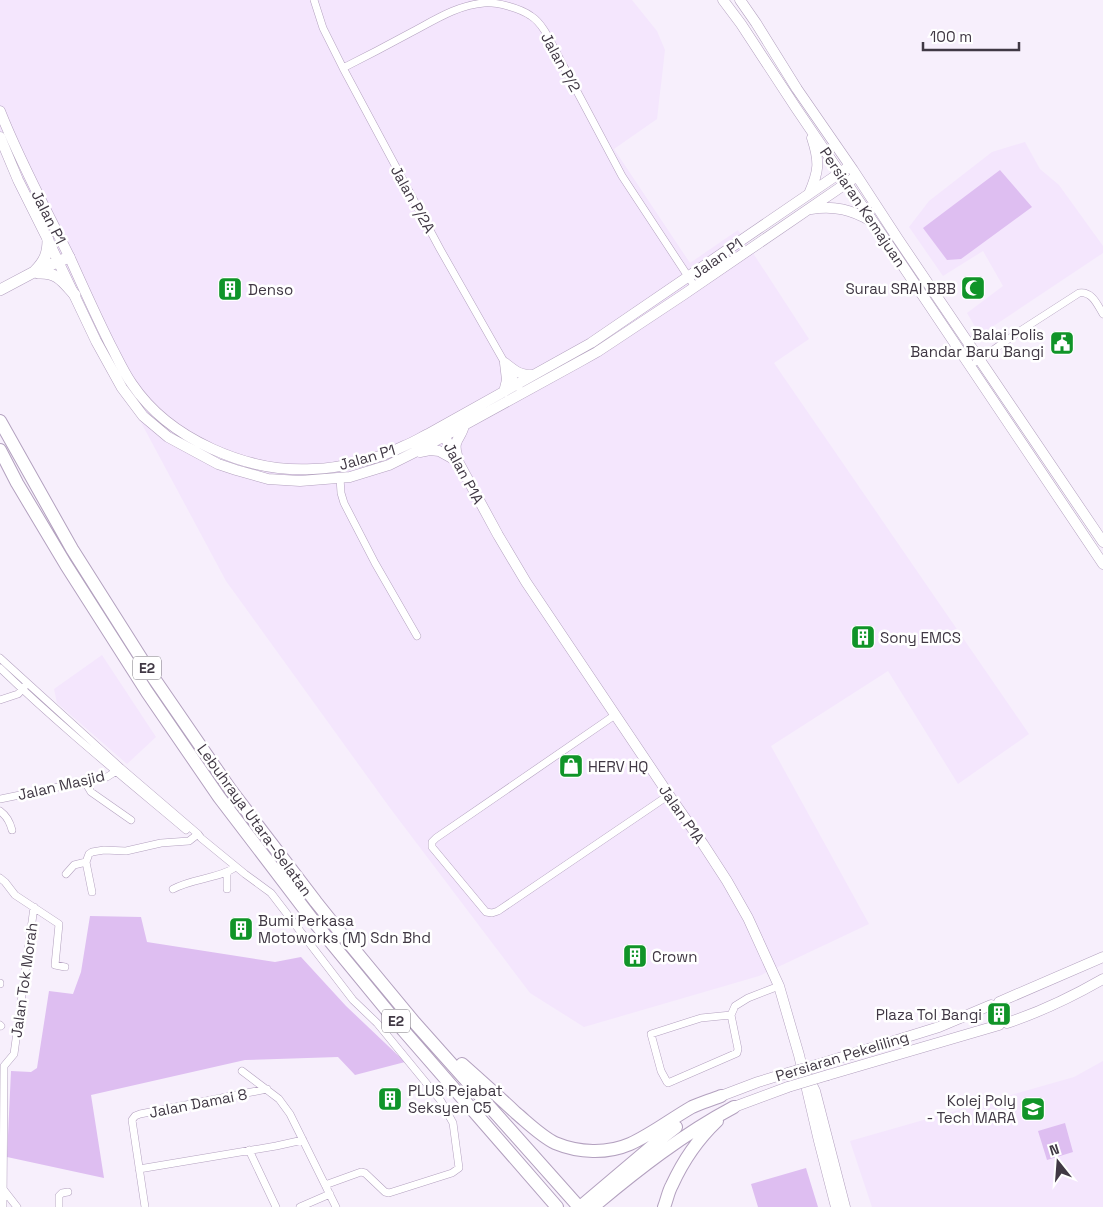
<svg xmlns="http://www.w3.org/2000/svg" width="1103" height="1207" font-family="'Space Grotesk',sans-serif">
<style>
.built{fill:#f4e6fd}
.green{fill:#debef1}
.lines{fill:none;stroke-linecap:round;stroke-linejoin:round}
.minor-casing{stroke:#b3a1bf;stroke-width:8}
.secondary-casing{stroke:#b3a1bf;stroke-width:11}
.primary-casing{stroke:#b3a1bf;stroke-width:12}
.motorway-casing{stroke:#b3a1bf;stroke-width:14}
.minor{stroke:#fff;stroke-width:7}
.secondary{stroke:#fff;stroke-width:10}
.primary{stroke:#fff;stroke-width:11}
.motorway{stroke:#fff;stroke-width:12}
.secondary-bridge-casing{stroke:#b3a1bf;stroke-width:11;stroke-linecap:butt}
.secondary-bridge{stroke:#fff;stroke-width:10}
.labels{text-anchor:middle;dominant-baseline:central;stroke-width:5;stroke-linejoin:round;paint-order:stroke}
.shield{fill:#fff;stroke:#79747c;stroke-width:1}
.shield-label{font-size:14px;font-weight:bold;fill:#403844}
.street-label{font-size:15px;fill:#403844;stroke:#fff}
.poi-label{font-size:15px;fill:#403844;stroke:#fff;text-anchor:start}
</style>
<rect width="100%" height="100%" fill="#f7effc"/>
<path class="built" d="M0,0H632L657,31L665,50L657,119L614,149L690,263L738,230L809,339L774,363L1029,734L958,784L888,671L771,746L869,924L759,976L584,1027L530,993L390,808L226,581L16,189L0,146Z
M1025,142L1040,169L1059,185L1103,246V253L980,335L967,313L1003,286L983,251L943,276L909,227L929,201L992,152Z
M102,655L156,737L127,764L57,703L54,689Z
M1103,1061V1207H872L850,1141L1074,1077Z"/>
<path class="green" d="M1000,170L1032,207L961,259L947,260L923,228Z
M90,916L141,917L147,942L275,962L301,957L346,1006L405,1062L355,1075L338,1057L245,1060L91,1095L104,1178L7,1157L11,1071L31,1072L37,1068L49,991L73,994L81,972Z
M1065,1123L1073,1152L1047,1160L1038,1131Z
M806,1168L818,1207H758L751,1184Z"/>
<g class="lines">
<defs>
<path id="minor" d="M314,0L323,28L343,68L440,249L519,388
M343,68C365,57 388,45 410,33C433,21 457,5 484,3C497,2 520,8 531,16C542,23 549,38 555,50L622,176L695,287
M976,362L1020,331L1079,293C1092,291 1097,304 1103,314
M340,478L341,493L344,503L375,563L417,636
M0,658L121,768L198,834L201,838L245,874L271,893L353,1000L377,1023L441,1101L453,1123L459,1168L452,1173L389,1193L385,1192L365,1173L361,1172L325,1185
M0,668C59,725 123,777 186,830
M0,700L18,694L25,686
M615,715L436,838L432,842V847L486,912L492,913L498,911L669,795
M86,781L88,787L91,792L131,820
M0,799L107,777L118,770
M0,811C7,816 10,822 12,830
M66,874L74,865L86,862
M0,878L5,882L15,895L59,924L55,965L65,967
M173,889C193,878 218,879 236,867
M227,889V872
M92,892L86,862L89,854L92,852L104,850L126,851L161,843L189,841L198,834
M0,983V984
M731,1015L701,1018L651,1034L661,1071L667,1082L668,1083L737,1053L738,1049L731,1015L735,1006L748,998L779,986
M0,1025L1,1026
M242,1071L279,1099L290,1114L336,1207
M249,1150L276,1207
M139,1169L276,1146L303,1140
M3,1189L17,1207
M3,1207L4,1066L14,1054L34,907
M59,1207V1196L62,1193L68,1192
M145,1207L132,1120L135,1116L140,1114L267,1089
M300,1207L330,1194"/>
<path id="secondary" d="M723,0L741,24L796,108L874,223L1103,564
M740,0L756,23L797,89L853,170L898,239L1103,542
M0,111C20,162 46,209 70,258C83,287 96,316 110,344C117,357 123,371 132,384C169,439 247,473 313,469C342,468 378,459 404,446C412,443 420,438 428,434L591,343L850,166
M0,137L18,180L48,240L96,341L122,388L143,416L168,437L218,464L236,470L268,479L300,481L350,477L389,465L415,452L579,362L597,352L683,295L857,176
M809,194C819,171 820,162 812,138
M811,209C834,205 852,210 871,221
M505,363C515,371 519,375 533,375
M504,392L507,380L505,363
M441,430L498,535L526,582L669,795L703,844L727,881L748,918L779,986L799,1055L819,1141L836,1207
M420,452L430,450L439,451L457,461
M457,455C452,439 462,438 464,425
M999,1002L1103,957
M1007,1023C1043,1011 1070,998 1103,979
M823,1063L939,1027L991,1005
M828,1075L999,1025
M808,1077L815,1091L845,1207
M721,1096L758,1082L784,1074
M734,1107L788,1087"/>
<path id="primary" d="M35,271C45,261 48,253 48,240
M38,273C58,272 63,282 75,295
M0,290L32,273L69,257"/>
<path id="motorway" d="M0,421L72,549L153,677L230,789L316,902L348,942L415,1023L579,1207
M0,450L17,483L66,565L147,692L219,797L315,923L403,1030L557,1207
M462,1064C480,1080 498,1096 516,1113C528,1123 541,1136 555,1143C579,1153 607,1154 630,1144C652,1134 671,1119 692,1107C701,1103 711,1100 721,1096
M580,1207L658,1141L676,1127
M593,1207C637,1170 683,1134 734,1107
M664,1207C667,1200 668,1192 672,1185C683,1161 698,1139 717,1121"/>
</defs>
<use href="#minor" class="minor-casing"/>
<use href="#secondary" class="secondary-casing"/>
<use href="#primary" class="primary-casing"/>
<use href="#motorway" class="motorway-casing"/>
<use href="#minor" class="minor"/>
<use href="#secondary" class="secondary"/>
<use href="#primary" class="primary"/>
<use href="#motorway" class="motorway"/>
<defs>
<path id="secondary-bridge" d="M784,1074L823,1063
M788,1087L828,1075"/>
</defs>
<use href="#secondary-bridge" class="secondary-bridge-casing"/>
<use href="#secondary-bridge" class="secondary-bridge"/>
</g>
<defs>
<symbol id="mosque-square" viewBox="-11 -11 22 22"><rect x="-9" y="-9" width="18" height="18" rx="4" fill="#109428" stroke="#fff"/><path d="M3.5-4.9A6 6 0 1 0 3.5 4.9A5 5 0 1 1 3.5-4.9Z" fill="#fff"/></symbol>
<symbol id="building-square" viewBox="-11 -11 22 22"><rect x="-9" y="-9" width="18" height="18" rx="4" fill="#109428" stroke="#fff"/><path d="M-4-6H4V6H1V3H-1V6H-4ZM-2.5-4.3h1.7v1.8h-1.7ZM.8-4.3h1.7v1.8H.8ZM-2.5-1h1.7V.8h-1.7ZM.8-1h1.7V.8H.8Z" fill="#fff"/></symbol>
<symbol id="civic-square" viewBox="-11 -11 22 22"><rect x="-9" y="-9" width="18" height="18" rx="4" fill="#109428" stroke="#fff"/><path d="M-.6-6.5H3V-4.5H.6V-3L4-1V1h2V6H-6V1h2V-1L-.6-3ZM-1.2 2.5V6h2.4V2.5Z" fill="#fff"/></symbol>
<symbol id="shop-square" viewBox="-11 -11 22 22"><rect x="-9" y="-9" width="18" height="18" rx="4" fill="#109428" stroke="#fff"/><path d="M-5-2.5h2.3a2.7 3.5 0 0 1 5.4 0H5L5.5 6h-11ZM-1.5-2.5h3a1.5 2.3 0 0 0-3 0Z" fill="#fff"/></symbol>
<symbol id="university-square" viewBox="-11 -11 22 22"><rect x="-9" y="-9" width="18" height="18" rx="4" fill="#109428" stroke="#fff"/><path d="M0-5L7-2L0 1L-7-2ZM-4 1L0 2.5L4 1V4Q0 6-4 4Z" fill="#fff"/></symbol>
</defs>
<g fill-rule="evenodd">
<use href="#mosque-square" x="959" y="274" width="28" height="28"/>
<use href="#building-square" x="216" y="275" width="28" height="28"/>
<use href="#civic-square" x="1048" y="329" width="28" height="28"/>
<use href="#building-square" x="849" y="623" width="28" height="28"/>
<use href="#shop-square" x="557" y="752" width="28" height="28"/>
<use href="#building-square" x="227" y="915" width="28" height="28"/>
<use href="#building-square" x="621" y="942" width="28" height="28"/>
<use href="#building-square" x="985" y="1000" width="28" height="28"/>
<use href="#building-square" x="376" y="1085" width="28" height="28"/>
<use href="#university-square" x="1019" y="1095" width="28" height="28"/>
</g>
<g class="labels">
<g class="shield">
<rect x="133" y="656.5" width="28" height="23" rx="4"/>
<rect x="382" y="1009.5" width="28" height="23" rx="4"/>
</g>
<g class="shield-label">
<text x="147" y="668">E2</text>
<text x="396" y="1021">E2</text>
</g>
<g class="street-label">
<text transform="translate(561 62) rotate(61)">Jalan P/2</text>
<text transform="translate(413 199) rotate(61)">Jalan P/2A</text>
<text transform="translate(863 207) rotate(56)">Persiaran Kemajuan</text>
<text transform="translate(49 217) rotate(63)">Jalan P1</text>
<text transform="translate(717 258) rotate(-35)">Jalan P1</text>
<text transform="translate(367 457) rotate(-16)">Jalan P1</text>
<text transform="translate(464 473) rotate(62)">Jalan P1A</text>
<text transform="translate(61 785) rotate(-13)">Jalan Masjid</text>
<text transform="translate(682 814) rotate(55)">Jalan P1A</text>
<text transform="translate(255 820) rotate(54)">Lebuhraya Utara–Selatan</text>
<text transform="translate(24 980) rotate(-82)">Jalan Tok Morah</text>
<text transform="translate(842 1056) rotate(-17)">Persiaran Pekeliling</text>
<text transform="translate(198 1103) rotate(-11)">Jalan Damai 8</text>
</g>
<g class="poi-label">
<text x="956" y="288" text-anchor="end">Surau SRAI BBB</text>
<text x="248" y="289">Denso</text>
<text x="1044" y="334" text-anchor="end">Balai Polis<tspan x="1044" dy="17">Bandar Baru Bangi</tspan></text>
<text x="880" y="637">Sony EMCS</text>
<text x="588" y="766">HERV HQ</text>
<text x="258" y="920">Bumi Perkasa<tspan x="258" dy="17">Motoworks (M) Sdn Bhd</tspan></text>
<text x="652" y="956">Crown</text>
<text x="982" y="1014" text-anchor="end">Plaza Tol Bangi</text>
<text x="408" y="1090">PLUS Pejabat<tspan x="408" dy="17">Seksyen C5</tspan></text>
<text x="1016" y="1100" text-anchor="end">Kolej Poly<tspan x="1016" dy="17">- Tech MARA</tspan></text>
</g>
</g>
<g transform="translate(1058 1162) rotate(343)" stroke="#ffffff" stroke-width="4" paint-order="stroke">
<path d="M0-4L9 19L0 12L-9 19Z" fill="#403844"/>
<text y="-8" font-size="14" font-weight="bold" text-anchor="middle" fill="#403844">N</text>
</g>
<path d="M923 42v8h96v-8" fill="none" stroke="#403844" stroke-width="2.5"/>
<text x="930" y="42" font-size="15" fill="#403844" stroke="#ffffff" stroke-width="4" paint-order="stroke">100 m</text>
</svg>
